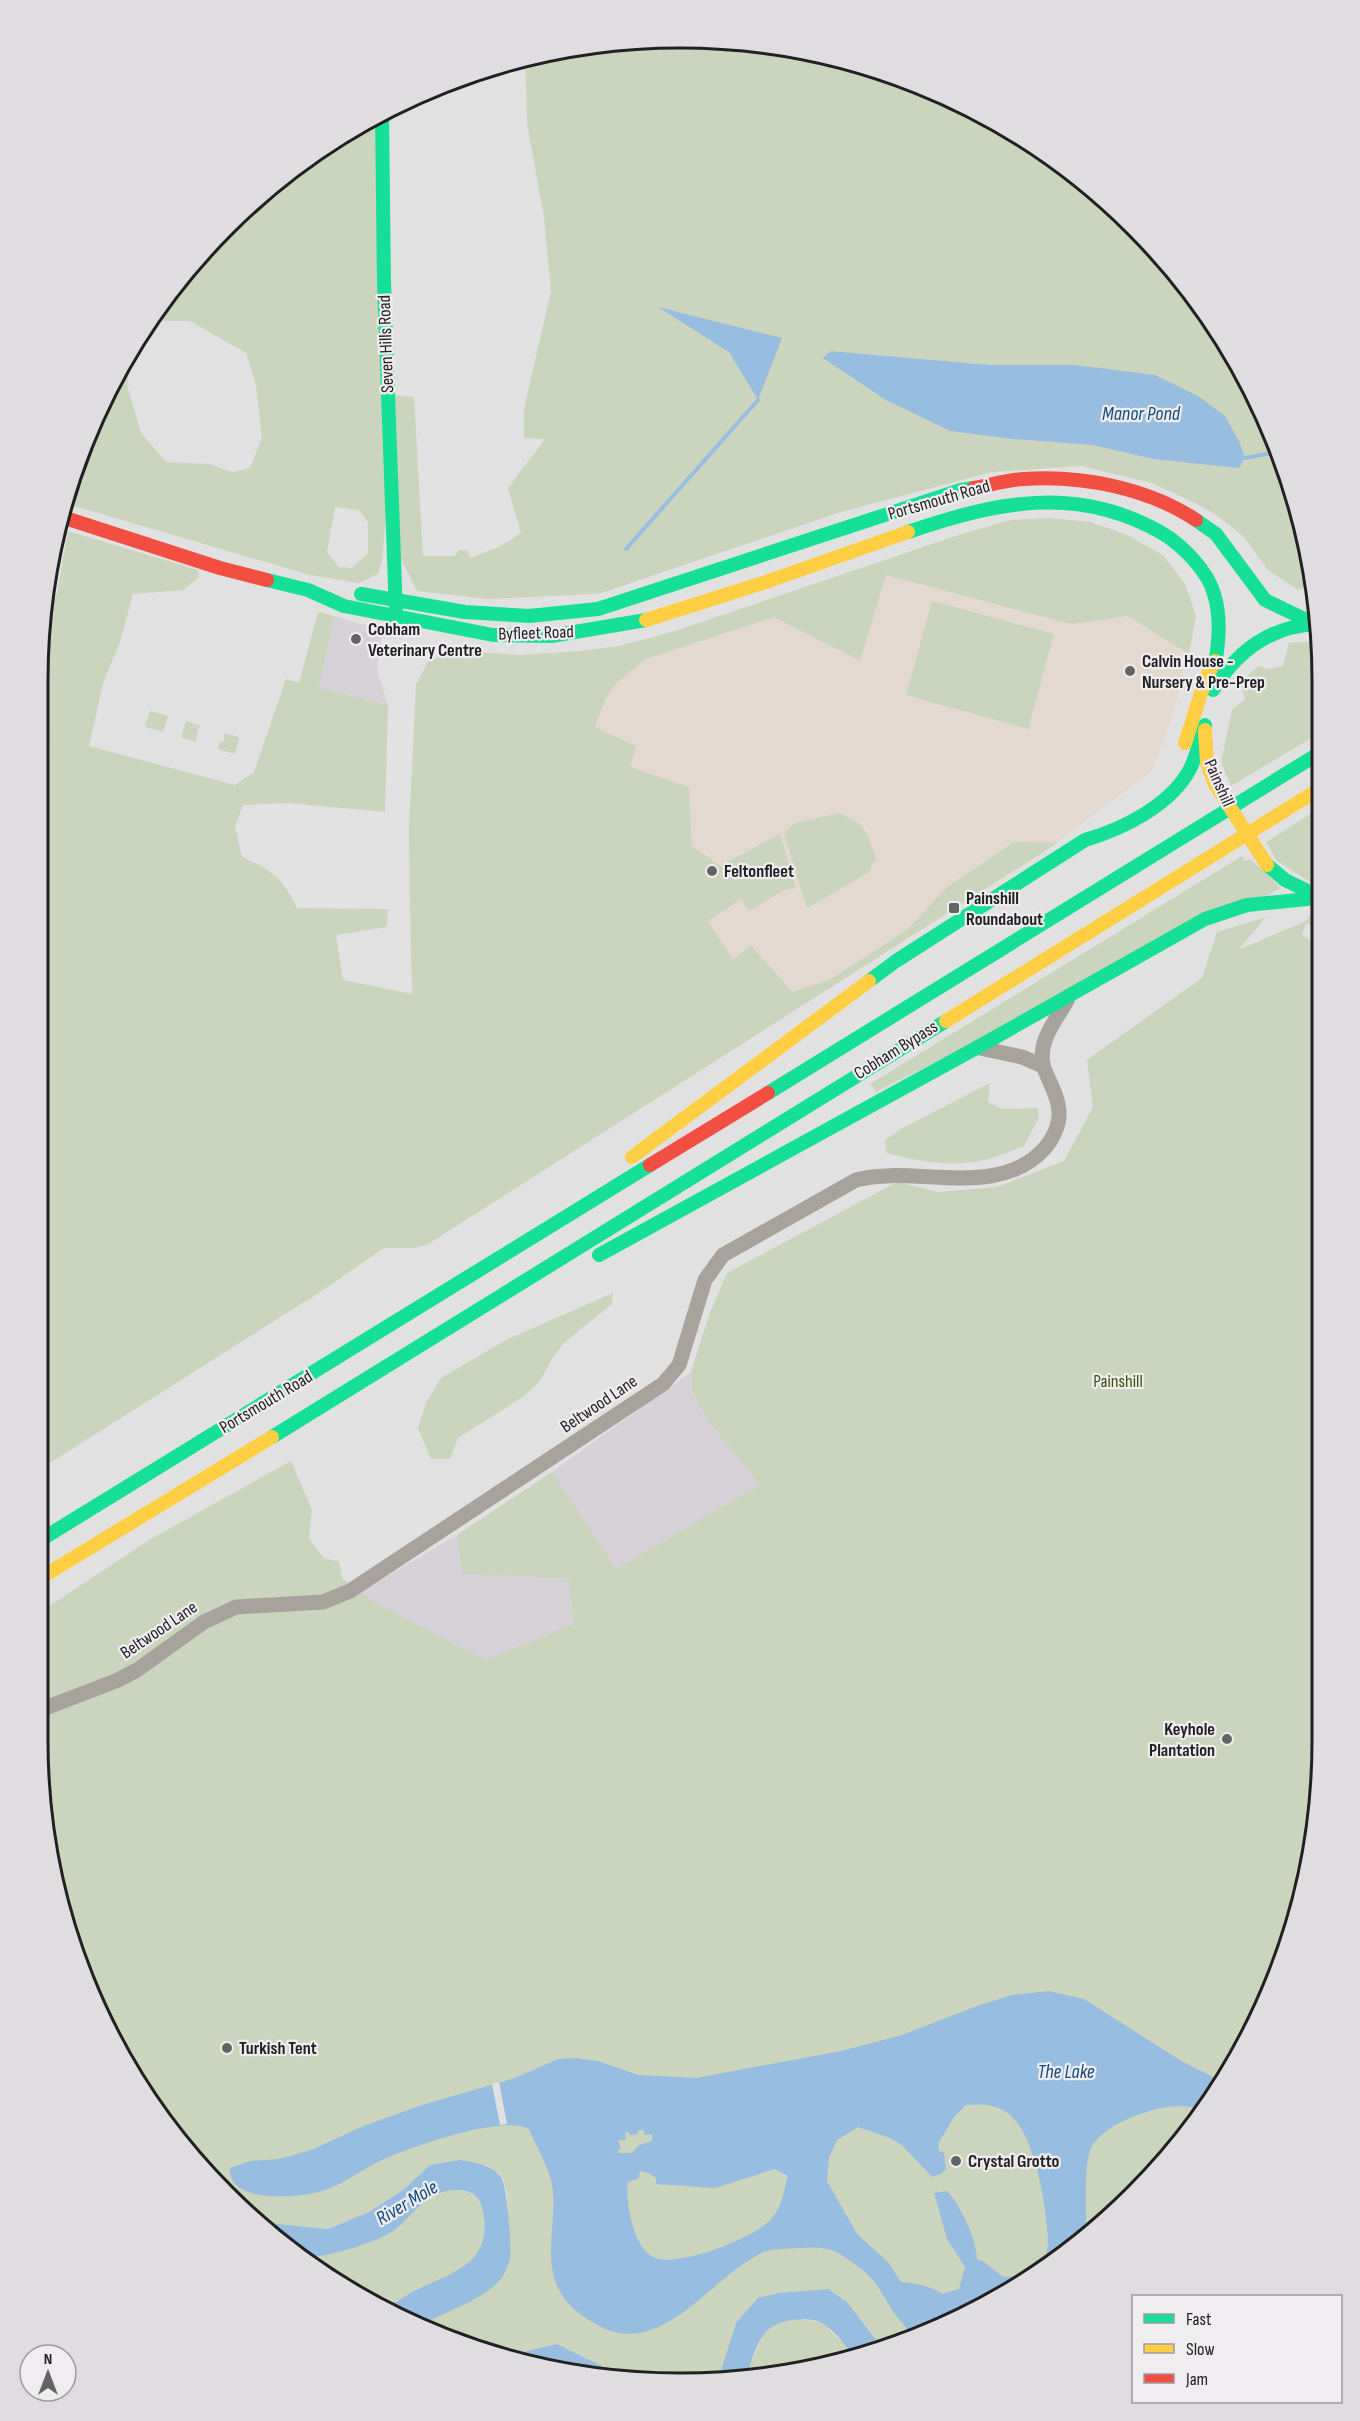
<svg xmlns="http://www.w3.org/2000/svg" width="1360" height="2421" font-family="'Sofia Sans Condensed',sans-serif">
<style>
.built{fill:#d6d2d7}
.education{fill:#e4d9d1}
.green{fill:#cbd4bc;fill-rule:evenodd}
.water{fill:#97bde1;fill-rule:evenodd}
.pier{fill:#e2e1e2}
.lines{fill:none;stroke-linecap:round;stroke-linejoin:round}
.stream{stroke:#97bde1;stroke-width:4}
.street{stroke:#a7a39c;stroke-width:15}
.fast{stroke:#16e098;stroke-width:14}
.slow{stroke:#ffcf43;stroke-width:14}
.jam{stroke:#f24e42;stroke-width:14}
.slow-bridge{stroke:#ffcf43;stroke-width:14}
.poi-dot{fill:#656465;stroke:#efedf0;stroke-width:2}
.labels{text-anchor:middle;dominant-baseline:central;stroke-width:4.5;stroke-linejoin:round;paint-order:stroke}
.street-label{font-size:18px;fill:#222122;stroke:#efedf0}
.poi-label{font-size:18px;font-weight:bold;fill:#222122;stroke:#efedf0;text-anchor:start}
.park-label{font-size:18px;fill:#3b5003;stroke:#efedf0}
.water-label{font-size:20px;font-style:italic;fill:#114c7c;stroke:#efedf0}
.rim{fill:none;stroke:#222122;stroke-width:3}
</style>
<rect width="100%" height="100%" fill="#e2e1e2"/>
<path class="built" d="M334,616L382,630L377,671L388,705L319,688Z
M691,1372L692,1391L707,1420L760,1485L616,1569L552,1472Z
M457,1535L462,1574L568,1578L574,1624L485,1660L371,1601L360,1592Z"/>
<path class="education" d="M1050,518L1090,522L1125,534L1163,555L1185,584L1196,616L1175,708L1152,771L1040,855L428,1244L414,1248L418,1231L409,888V831L416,685L429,660L457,651L520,655L582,651L619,646L672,632L965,533L1011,520Z"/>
<path class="green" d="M638,39L764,43L887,72L1002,124L1134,225L1214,323L1288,473L1314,583L1298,590L1268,570L1244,537L1218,516L1197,504L1152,483L1081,466L992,472L841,512L598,594L486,599L417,591L400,557L395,395L414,397L423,556H455L459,550H467L470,558L499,547L521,533L508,488L545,439L524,438V409L551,291L544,217L527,123L525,58ZM831,351L990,365H1075L1245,458L1239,467L1153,459L1092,445L1012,439L950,431L884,399L843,372Z
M377,116L389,485L382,561L378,574L359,583L310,575L64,503L124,358L197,256L289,170ZM151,321H190L246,353L256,385L262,438L250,468L232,472L209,464L166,462L141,433L127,385L133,347ZM335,507L359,510L368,522V553L352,568L339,567L327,552Z
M1050,518L1090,522L1125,534L1163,555L1185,584L1196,616L1189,654L1128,616L1071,624L886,575L860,661L774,617L645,659L615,685L605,700L595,727L636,746L630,767L689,787L692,846L720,866L780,834L796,888L784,890L749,911L741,899L708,921L733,960L751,945L792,992L830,980L908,929L946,888L1014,842L1057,843L428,1244L414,1248H384L317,1294L42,1468L39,638L41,626L57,593L68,531L198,570L199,577L183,590L133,594L120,642L103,683L89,746L235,785L254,772L286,679L299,683L318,612L334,616L319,688L388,705L385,812L287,803L243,805L235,826L242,857C273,871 282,877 297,908L388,909L387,927L336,935L343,980L412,994L409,831L416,685L429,660L457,651L520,655L582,651L619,646L672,632L965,533L1011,520Z
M932,601L1054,634L1028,729L906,695Z
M1317,641L1318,734L1231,786L1221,762L1232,710L1245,699L1240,683L1258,666L1269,669L1283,666L1289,643Z
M150,711L168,716L163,732L145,727Z
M186,721L201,726L198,729L196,742L181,737Z
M224,733L239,737L235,754L218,749L220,741H224Z
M1318,809V887L1277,861L1266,842Z
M839,813C868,826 865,830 876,858L868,873L807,908L784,834L793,824Z
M1242,856L1245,861L1250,859L1281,888L876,1092L870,1084Z
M1311,913L1318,915V928L1306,923L1302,935L1311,940L1313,937L1318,939L1315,956L1318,958L1321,1783L1289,1947L1236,2063L1163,2164L1103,2224L1002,2297L926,2335L882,2348L847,2302L736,2323L719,2377L711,2382L628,2379L557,2344L501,2357L420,2326L501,2279L510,2259L507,2193L503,2178L486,2165H431L403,2190L369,2212L328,2229L258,2222L226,2196L170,2132L104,2025L71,1947L43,1825L42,1611L149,1540L291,1461L312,1510L309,1539L325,1559L339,1561L342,1578L372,1601L485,1660L574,1624L568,1578L462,1574L457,1535L552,1472L616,1569L760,1485L707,1420L692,1391L691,1372L709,1315L727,1273L897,1182L938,1192L997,1187L1064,1161L1093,1107L1087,1060L1202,978L1217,932L1266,917L1238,950L1306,921Z
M990,1083L988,1102L1002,1109L1038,1108V1119L1024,1146C1010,1151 995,1158 980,1161C948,1167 917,1161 886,1153L885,1140L899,1130Z
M613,1293L612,1304L564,1343L553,1357L540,1381L523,1397L458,1438L450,1459H431L418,1428L426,1403L441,1378L506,1340Z
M452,2190C466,2190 480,2193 483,2210C484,2219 486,2232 484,2242C476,2270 442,2279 419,2289C407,2294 395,2303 383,2310L323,2275L299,2256L309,2257L394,2230L421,2203L439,2192Z
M799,2319L823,2323L846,2346L853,2357L806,2371L746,2379C753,2360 759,2330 780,2322C786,2320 794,2320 799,2319Z"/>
<path class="water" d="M658,307L782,338L758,400L729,352Z
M831,351L990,365H1075L1155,375L1198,396L1225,416L1239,441L1245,458L1239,468L1153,459L1092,445L1012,439L950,431L884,399L823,358Z
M1049,1991L1084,1999L1183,2062L1223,2082L1204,2108C1195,2107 1185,2106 1176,2106C1151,2107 1102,2125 1091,2148C1083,2166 1087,2216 1086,2236L1044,2267C1046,2258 1048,2248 1048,2239C1046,2206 1035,2126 1003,2110C991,2104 979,2104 966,2105L954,2117L938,2144L939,2151L944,2153L946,2169L941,2174L932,2177L902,2145L890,2138L858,2127L837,2140L829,2158L827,2181L857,2234L888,2262L901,2282C915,2283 931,2286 942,2294L959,2289L965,2267L947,2239L934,2193L947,2191C960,2204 977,2240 977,2259L984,2262L1003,2277L1033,2275L1002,2297L915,2338C908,2330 901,2322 895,2314C887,2303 881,2289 872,2279C864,2270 850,2261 840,2254C829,2247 812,2247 800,2248C789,2249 774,2248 764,2252C711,2275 661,2363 596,2324C583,2317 570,2308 562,2295C542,2264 556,2226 553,2192C552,2171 537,2149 529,2129C503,2114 407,2148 380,2161C359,2171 341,2186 319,2192C295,2198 228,2204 230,2168L250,2161L279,2159L311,2150L366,2125L422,2105L515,2078L558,2059L576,2058L598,2061L638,2075L696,2078L841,2051L902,2035L977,2006L1012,1995ZM639,2130L644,2131V2135L652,2134V2141L639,2145L632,2153H618V2150L621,2149L618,2140H626L625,2134L627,2131L631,2135L637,2134ZM775,2169L788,2176C783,2192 783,2205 772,2218C756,2238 676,2269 653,2257C633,2247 625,2202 628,2182L639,2178L640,2171L649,2173L656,2178V2184L715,2188Z
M460,2160C476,2163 490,2164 501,2177C507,2184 512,2249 510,2259C508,2265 504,2276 500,2280C480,2302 445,2311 420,2326L383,2310C395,2303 406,2295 418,2289C458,2271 495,2261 482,2207C479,2194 467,2189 455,2190C427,2191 415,2213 396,2229C382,2241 319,2261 301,2256C289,2252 269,2231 258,2222L328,2229L369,2212L403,2190L430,2165Z
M828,2289L847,2302L882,2348L853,2357C846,2345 836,2333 825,2325C811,2315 778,2319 767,2331C755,2343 751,2364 746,2379L711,2382L719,2377L736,2323L758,2298L779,2293Z
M557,2344L628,2379L596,2378L513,2362L501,2357Z"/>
<path class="pier" d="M499,2082L507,2124L500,2125L492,2084Z"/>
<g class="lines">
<path class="stream" d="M1245,458L1278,452
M626,549L758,400"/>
<path class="street" d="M980,1048L1022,1057L1043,1066
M43,1709L118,1680L137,1670L204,1622L236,1607L323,1602L350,1591L663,1384L679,1365L705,1280L723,1255L856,1180C914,1164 998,1201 1045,1148C1053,1139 1060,1124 1059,1111C1058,1095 1049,1082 1044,1068C1036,1044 1055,1021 1067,1001"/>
<path class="fast" d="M382,113L384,282L396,614
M1196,520L1216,534L1265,600L1315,624
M908,532C996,502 1076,484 1162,533C1182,545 1208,571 1214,594C1223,622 1217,652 1213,680
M267,580L308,590L344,606L493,635L551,636L646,620
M361,594L465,612L529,616L598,609L961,490L974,488
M1213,690C1237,651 1270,626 1317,624
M1267,865L1285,880L1318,896
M869,981L896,961L1085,840C1123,829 1171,805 1190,769C1197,755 1200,739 1205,725
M768,1093L1318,754
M599,1255L978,1047L1205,919L1247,905L1318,898
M272,1437L946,1021
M42,1539L650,1165"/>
<path class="slow" d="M646,620L763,583L908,532
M1205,730L1207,763L1215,784
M1185,743L1206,678L1215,661
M946,1021L1318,790
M632,1157L869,981
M42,1577L272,1437"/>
<path class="jam" d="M974,488C990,485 1007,480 1024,479C1081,475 1148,488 1196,520
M59,516L220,568L267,580
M650,1165L768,1093"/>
<path class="slow-bridge" d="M1215,784L1267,865"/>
</g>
<g class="poi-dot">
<circle cx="356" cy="639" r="6"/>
<circle cx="1130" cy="671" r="6"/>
<circle cx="712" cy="871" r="6"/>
<rect x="948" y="902" width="12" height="12" rx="3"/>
<circle cx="1227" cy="1739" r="6"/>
<circle cx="227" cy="2048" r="6"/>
<circle cx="956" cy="2161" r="6"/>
</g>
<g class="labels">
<g class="street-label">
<text transform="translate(386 344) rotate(-92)">Seven Hills Road</text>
<text transform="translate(939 500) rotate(-16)">Portsmouth Road</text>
<text transform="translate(536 633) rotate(-2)">Byfleet Road</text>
<text transform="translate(1219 783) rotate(66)">Painshill</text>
<text transform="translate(896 1050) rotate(-32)">Cobham Bypass</text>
<text transform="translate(266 1402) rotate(-31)">Portsmouth Road</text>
<text transform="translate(599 1404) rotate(-34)">Beltwood Lane</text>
<text transform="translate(159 1630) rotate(-34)">Beltwood Lane</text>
</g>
<g class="poi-label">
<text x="368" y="629">Cobham<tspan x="368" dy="21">Veterinary Centre</tspan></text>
<text x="1142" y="661">Calvin House -<tspan x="1142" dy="21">Nursery &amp; Pre-Prep</tspan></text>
<text x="724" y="871">Feltonfleet</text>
<text x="966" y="898">Painshill<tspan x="966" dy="21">Roundabout</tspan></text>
<text x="1215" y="1729" text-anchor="end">Keyhole<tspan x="1215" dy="21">Plantation</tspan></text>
<text x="239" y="2048">Turkish Tent</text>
<text x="968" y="2161">Crystal Grotto</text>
</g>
<g class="park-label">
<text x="1118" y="1381">Painshill</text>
</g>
<g class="water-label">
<text x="1141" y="414">Manor Pond</text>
<text x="1066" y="2072">The Lake</text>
<text transform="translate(407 2203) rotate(-31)">River Mole</text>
</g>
</g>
<path d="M0 0H1360V2421H0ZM680 48H680A632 632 0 0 1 1312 680V1741A632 632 0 0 1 680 2373H680A632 632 0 0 1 48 1741V680A632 632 0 0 1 680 48Z" fill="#dfdde0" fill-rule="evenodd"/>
<path class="rim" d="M680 48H680A632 632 0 0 1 1312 680V1741A632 632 0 0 1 680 2373H680A632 632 0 0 1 48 1741V680A632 632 0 0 1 680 48Z"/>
<rect x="1132" y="2295" width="210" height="108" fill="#efedf0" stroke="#9d9b9e" stroke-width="1.5"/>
<rect x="1144" y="2314" width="30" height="9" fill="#16e098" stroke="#9d9b9e" stroke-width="1.5"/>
<text x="1186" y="2325" font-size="18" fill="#222122">Fast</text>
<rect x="1144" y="2344" width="30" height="9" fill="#ffcf43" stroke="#9d9b9e" stroke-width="1.5"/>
<text x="1186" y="2355" font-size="18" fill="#222122">Slow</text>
<rect x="1144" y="2374" width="30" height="9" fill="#f24e42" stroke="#9d9b9e" stroke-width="1.5"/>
<text x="1186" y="2385" font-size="18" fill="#222122">Jam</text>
<g transform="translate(48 2373)"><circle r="28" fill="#efedf0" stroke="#9d9b9e" stroke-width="1.5"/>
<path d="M0-4.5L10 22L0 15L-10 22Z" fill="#656465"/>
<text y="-9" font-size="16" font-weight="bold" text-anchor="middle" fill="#222122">N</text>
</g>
</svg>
